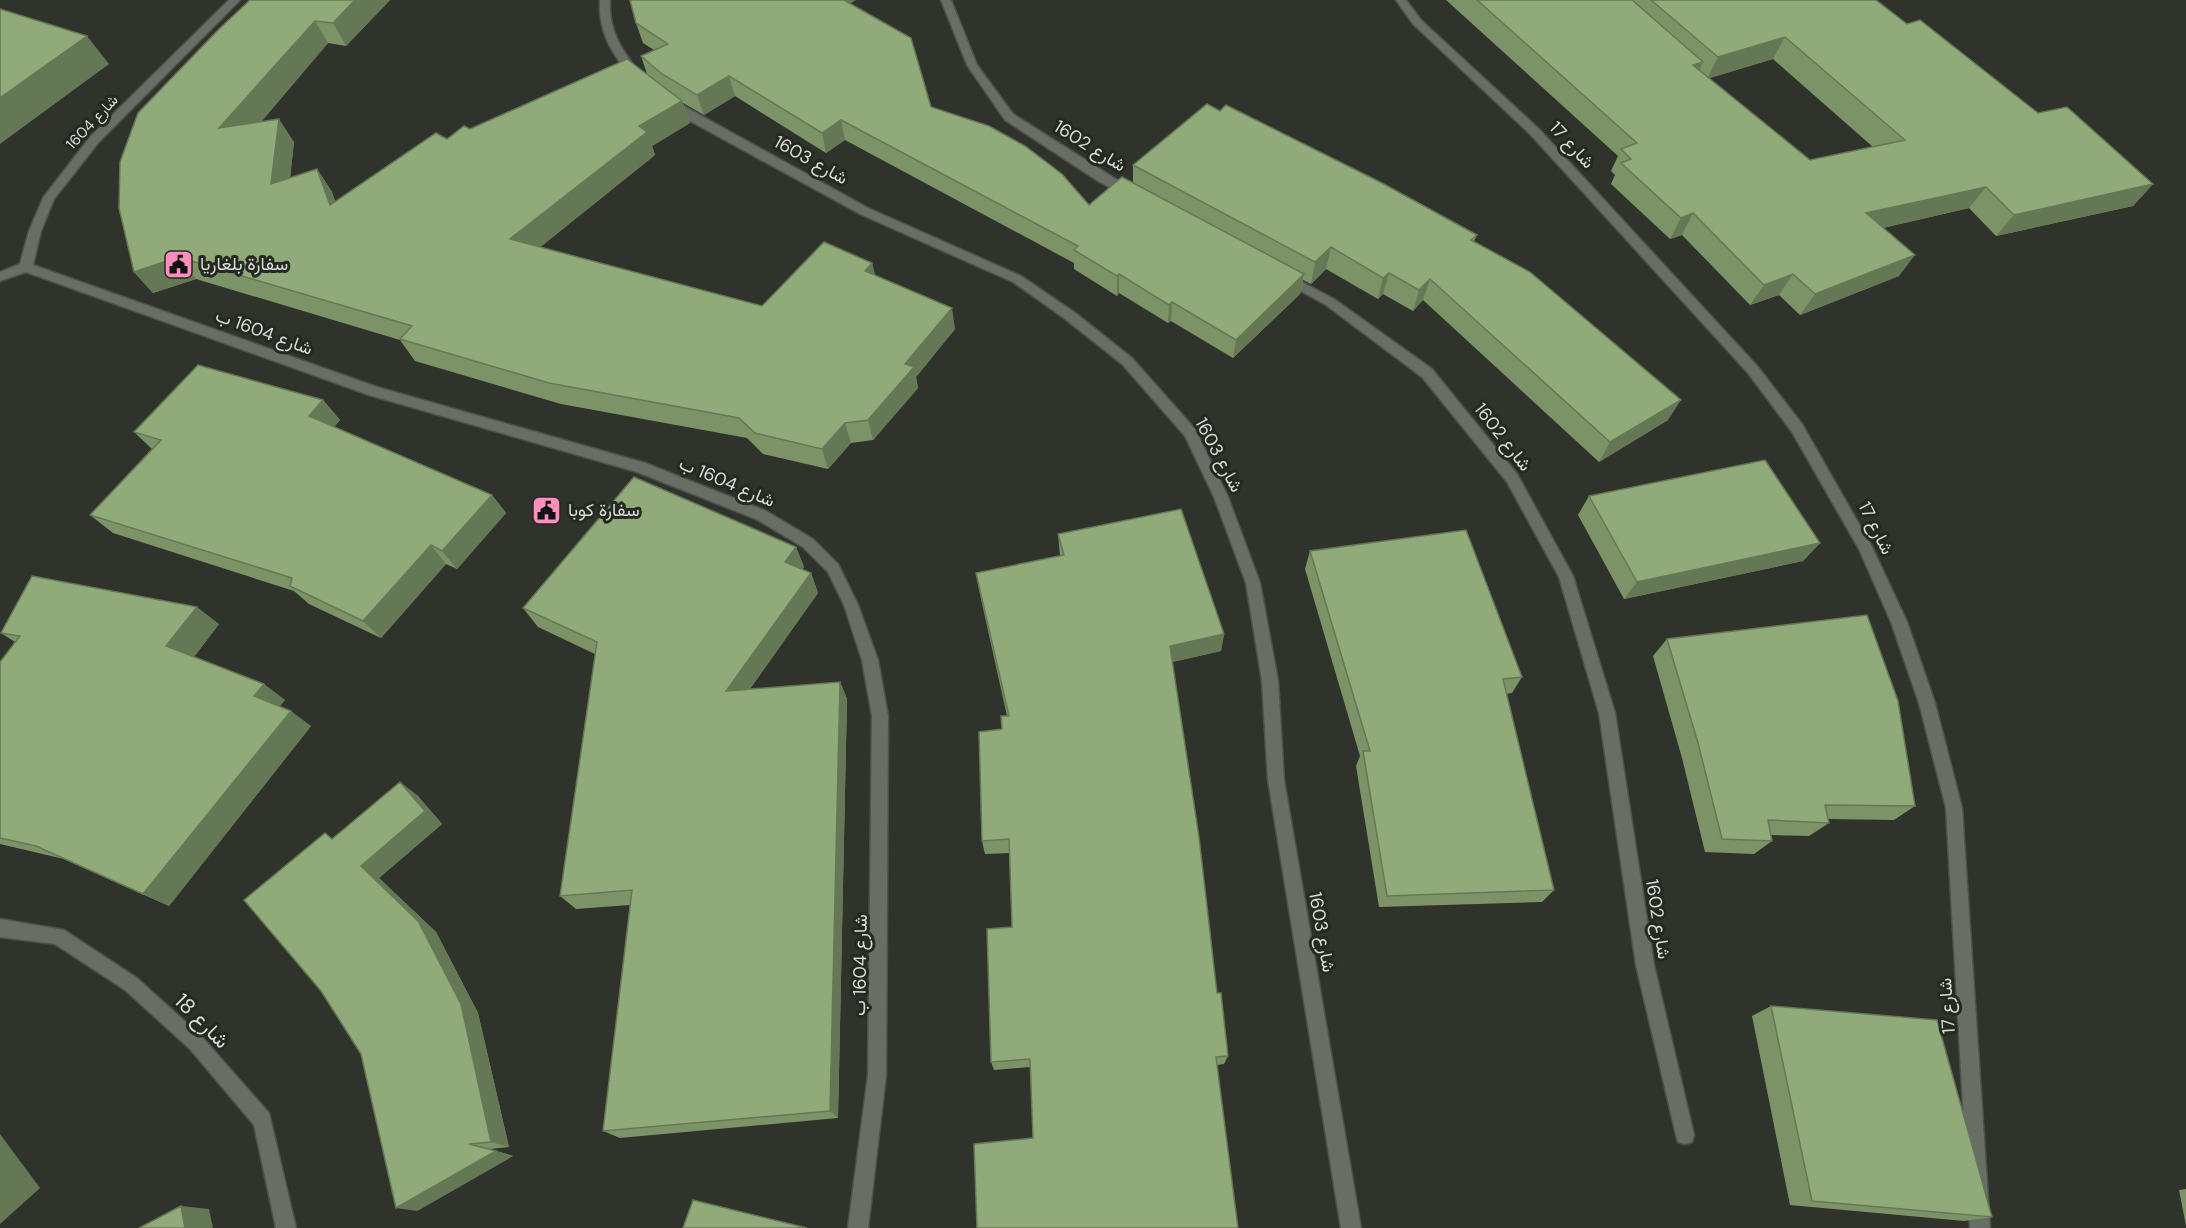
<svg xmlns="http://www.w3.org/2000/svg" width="2186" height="1228" font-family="'DM Sans',Vazirmatn,sans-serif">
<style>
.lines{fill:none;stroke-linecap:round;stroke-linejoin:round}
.street-casing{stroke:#4d514b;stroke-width:3}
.street{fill:#686d65;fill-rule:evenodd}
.wall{fill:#7c9368;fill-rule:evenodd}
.shaded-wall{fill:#657855}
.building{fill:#90ab79;stroke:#657855;stroke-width:1.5}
.labels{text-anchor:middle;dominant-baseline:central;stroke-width:6;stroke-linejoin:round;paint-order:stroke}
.far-street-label{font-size:15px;fill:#d9dcd7;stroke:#252922}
.street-label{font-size:18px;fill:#d9dcd7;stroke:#252922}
.poi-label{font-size:18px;fill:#d9dcd7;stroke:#252922;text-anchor:start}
.near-street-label{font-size:21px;fill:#d9dcd7;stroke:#252922}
</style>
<rect width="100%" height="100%" fill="#2f332b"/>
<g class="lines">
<defs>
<path id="street" d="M229,0H240L98,143L54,199L41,231L33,265L377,387L645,463L766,511L813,539L838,564L858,605L878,660L888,716L886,1075L868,1228H848L868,1075L872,716L862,660L844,605L828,572L803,547L756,519L637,472L369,395L26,272L0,281V272L20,264L29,231L43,198L90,137Z
M600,0H610C608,32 623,51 641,75L640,77H632C612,55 598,31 600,0Z
M941,0H951L977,65L1013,114L1133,190V196H1125L1098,181L1005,120L967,65Z
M1396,0H1406L1421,20L1538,128L1758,367L1802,424L1872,547L1907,622L1935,703L1962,808L1990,1228H1970L1946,808L1919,703L1891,622L1859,549L1792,432L1748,373L1530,134L1413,24Z
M671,99L868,208L1021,276L1074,312L1132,358L1195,429L1228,497L1260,583L1278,681L1284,780L1361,1228H1341L1268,780L1262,681L1246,583L1214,497L1185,436L1122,364L1064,318L1013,282L860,214L692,122L667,106V100Z
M1285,273L1334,299L1432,369L1517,474L1573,576L1615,713L1654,965L1694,1135L1692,1142L1685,1144L1678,1142L1676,1135L1636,965L1599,713L1559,577L1507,482L1422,377L1326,305L1281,280L1279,277L1281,274Z
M0,919L64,930L137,978L202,1037L269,1113L296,1228H276L254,1125L190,1049L125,990L55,944L0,937Z"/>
</defs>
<use href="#street" class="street-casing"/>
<use href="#street" class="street"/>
</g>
<path class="wall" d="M390,0L346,46L328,43L261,122L294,142L290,178L317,169L332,192L335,202L447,139L470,129L647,74L641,56L654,50L643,43L636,23L850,4L931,107L1089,205L1133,182V165L1477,235L1474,241L1668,420L1599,462L1423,300L1413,311L1383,294L1378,299L1326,269L1311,284L1303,280L1300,294L1233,358L1171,321L1168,323L1119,293L1117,296L1074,269V263L845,140L826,153L735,96L704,115L683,103L690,123L652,146L655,155L540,247L762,306L872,263L875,275L955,329L916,377L918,388L873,440L851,443L828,469L763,454L747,438L561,404L415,361L400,340L196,279L153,293L134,272L219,29Z
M1446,0H1876L1907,24L2038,113L2153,184L2133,206L1996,236L1969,208L1883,228L1899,276L1800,315L1779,295L1750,305L1682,235L1670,239L1611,184L1615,175L1611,171L1618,156ZM1773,59L1873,147L1810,160L1709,78Z
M323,400L340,420L334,427L492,495L506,513L457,569L446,564L381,638L309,604L294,591L113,533L90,515L152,449L134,432Z
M1589,496L1820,543L1803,561L1624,599L1578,515Z
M1058,534L1224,634L1221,651L1172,662L1217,993L1228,1056L1224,1064L1217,1065L1033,1138L1030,1067L994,1070L991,1062L1012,927L1010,853L985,854L982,841L1002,729L1007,716L979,590L976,573L1060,556Z
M796,547L804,567L802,569L811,573L818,593L750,689L840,682L847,699L838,1118L620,1138L603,1131L630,905L576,909L560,896L595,654L538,627L523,608Z
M1310,551L1522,677L1512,693L1506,694L1554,890L1542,902L1379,907L1356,766L1360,756L1305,569Z
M219,624L194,657L285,700L279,706L311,726L169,906L64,859L0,844V662L15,642L1,633Z
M1667,639L1915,806L1894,820L1828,819L1829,823L1809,836L1771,835L1772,841L1754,854L1705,852L1682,758L1653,656Z
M417,795L442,824L379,878L436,932L478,1013L509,1147L490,1149L513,1156L417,1211L334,838Z
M1771,1006L1992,1217L1964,1221L1790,1205L1752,1016Z
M2186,1189V1226L2179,1190Z"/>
<path class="shaded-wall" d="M355,0H390L346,46L333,23Z
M833,0H856L835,13Z
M315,21L328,43L236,151L219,128Z
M87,36L109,64L0,144V98Z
M1785,37L1773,59L1707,79L1718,57Z
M1703,62L1693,83V65Z
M729,76L735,96L704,115L697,95Z
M682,101L690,123L652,146L655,155L522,262L510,239L639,126Z
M279,119L294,142L287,207L271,184Z
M841,120L845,140L826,153L822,133Z
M317,169L332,192L345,228L330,205Z
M2153,184L2133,206L1996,236L2014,215Z
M1986,187L1969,208L1852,235L1866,213Z
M1693,213L1682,235L1670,239L1681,218Z
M1331,247L1326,269L1311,284L1315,262Z
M1915,255L1899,276L1800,315L1815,294Z
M178,257L196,279L153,293L134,272Z
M872,263L877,285L865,271Z
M1389,273L1383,294L1378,299L1383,278Z
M1119,274V293L1117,296V276Z
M1304,274L1300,294L1233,358L1236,340Z
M1793,274L1779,295L1750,305L1764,285Z
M1430,279L1423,300L1413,311L1419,290Z
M1172,302L1171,321L1168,323L1169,305Z
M952,308L955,329L916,377L918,388L873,440L868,420L905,364Z
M323,400L340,420L326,436L309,416Z
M1681,400L1668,420L1599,462L1610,442Z
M845,423L851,443L828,469L822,449Z
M492,495L506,513L457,569L442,551Z
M1820,543L1803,561L1624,599L1637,582Z
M431,545L446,564L381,638L363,621Z
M796,547L804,567L793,582L785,562Z
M811,573L818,593L736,708L726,691Z
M197,607L219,624L189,663L166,646Z
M1224,634L1221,651L1168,663L1170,646Z
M840,682L847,699L838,1118L830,1111Z
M264,684L285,700L275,712L254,696Z
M291,711L311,726L169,906L143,894Z
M400,782L417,795L442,824L379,878L436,932L478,1013L509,1147L491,1142L361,866Z
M0,1134L40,1188L0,1224Z
M496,1151L513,1156L417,1211L396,1208Z
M181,1206L209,1209L213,1228H185Z"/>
<path class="building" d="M250,0H355L333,23L315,21L219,128L279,119L271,184L317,169L330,205L436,133L447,139L464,126L470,129L627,59L682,101L639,126L647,132L510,239L762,306L824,242L872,263L865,271L952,308L905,364L914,367L868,420L845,423L822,449L755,433L739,418L549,383L400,339L412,326L178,257L134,272L119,208L120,162L138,113L219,29Z
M630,0H844L911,38L931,107L989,126L1025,146L1062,174L1089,205L1122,177L1304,274L1236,340L1172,302L1169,305L1119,274L1117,276L1074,250L1078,246L841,120L822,133L729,76L697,95L662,74L641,56L668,44L636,23Z
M1477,0H1632L1703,62L1693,65L1810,160L1905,140L1785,37L1718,57L1651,0H1876L1907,24L1920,20L2038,113L2067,107L2153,184L2014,215L1986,187L1866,213L1915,255L1815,294L1793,274L1764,285L1693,213L1681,218L1621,163L1631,159L1621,149L1637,143Z
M0,9L87,36L0,98Z
M1207,104L1220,111L1226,105L1382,183L1477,235L1471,240L1530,272L1681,400L1610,442L1430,279L1419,290L1389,273L1383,278L1331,247L1315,262L1133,165Z
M198,365L323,400L309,416L492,495L442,551L431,545L363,621L290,586L292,578L90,515L161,440L134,432Z
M1765,460L1820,543L1637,582L1589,496Z
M634,477L796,547L785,562L811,573L726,691L840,682L830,1111L603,1131L632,890L560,896L597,642L523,608Z
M1181,509L1224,634L1170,646L1199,837L1217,993H1221L1228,1056L1216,1057L1238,1228H977L974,1144L1033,1138L1030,1059L991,1062L987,929L1012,927L1009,839L982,841L979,732L1002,729L1001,716H1009L976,573L1064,555L1058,534Z
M1466,530L1522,677L1503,679L1554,890L1387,896L1363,751H1370L1310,551Z
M32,576L197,607L166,646L264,684L254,696L291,711L143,894L36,846L0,838V662L20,636L1,633Z
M1867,615L1898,701L1915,806L1825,805L1829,823L1768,820L1772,841L1722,839L1698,743L1667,639Z
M400,782L425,811L361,866L418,921L461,1004L491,1142L469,1144L496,1151L396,1208L361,1054L321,991L244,900L325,833L332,839Z
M1771,1006L1937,1020L1992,1217L1812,1201Z
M693,1200L807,1228H683Z
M181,1206L185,1228H139Z"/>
<defs>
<symbol id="civic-square" viewBox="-11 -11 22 22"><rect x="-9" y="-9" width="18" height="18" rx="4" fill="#fe8ebe" stroke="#252922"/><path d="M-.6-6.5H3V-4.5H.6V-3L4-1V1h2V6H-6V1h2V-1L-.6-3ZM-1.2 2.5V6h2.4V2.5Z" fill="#111"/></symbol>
</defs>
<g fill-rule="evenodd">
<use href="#civic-square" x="162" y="248" width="33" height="33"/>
<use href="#civic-square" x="530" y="494" width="33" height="33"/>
</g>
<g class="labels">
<g class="far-street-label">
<text transform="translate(92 122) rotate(-47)">شارع 1604</text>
</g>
<g class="street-label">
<text transform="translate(1572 145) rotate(47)">شارع 17</text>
<text transform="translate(1090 146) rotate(32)">شارع 1602</text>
<text transform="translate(811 160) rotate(29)">شارع 1603</text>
<text transform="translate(264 332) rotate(20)">شارع 1604 ب</text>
<text transform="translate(1503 437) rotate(52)">شارع 1602</text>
<text transform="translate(1219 455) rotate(62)">شارع 1603</text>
<text transform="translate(727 482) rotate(23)">شارع 1604 ب</text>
<text transform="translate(1876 528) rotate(63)">شارع 17</text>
<text transform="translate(1658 919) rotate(81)">شارع 1602</text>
<text transform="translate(1322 932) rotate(80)">شارع 1603</text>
<text transform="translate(860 965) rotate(-89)">شارع 1604 ب</text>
<text transform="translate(1947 1006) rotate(-94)">شارع 17</text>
</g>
<g class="poi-label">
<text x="200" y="264">سفارة بلغاريا</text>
<text x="568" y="510">سفارة كوبا</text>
</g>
<g class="near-street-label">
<text transform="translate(202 1021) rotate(45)">شارع 18</text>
</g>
</g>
</svg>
